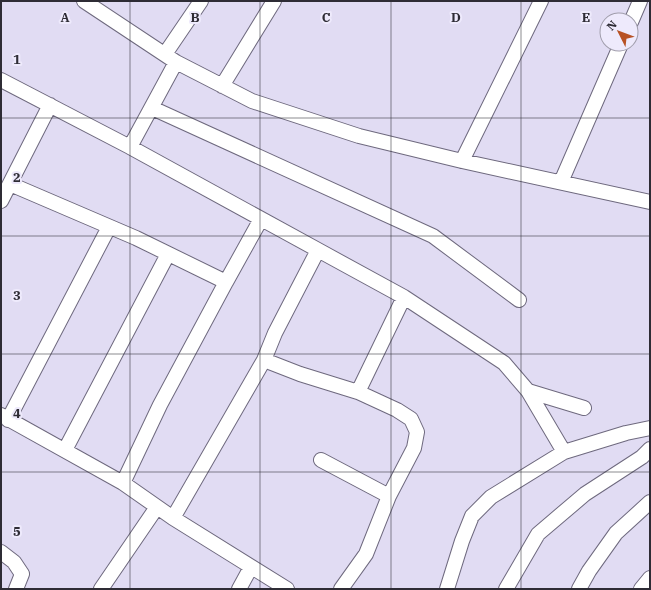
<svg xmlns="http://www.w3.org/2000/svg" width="651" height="590" font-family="'IBM Plex Serif',serif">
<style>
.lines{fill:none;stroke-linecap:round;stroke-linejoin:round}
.street-casing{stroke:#6e697e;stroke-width:16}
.street{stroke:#fff;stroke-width:14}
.grid{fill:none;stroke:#2e2c35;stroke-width:1;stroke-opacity:0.55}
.grid-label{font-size:13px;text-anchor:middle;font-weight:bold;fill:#2e2c35;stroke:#eeeafc;stroke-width:4;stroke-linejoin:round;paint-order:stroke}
</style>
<rect width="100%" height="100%" fill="#e1dcf3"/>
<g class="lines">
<defs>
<path id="street" d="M84,1L176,62L252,101L359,136L462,161L650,202
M631,22L640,1
M165,54L201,1
M1,80L130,147L176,62
M222,86L274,1
M152,108L433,236L519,300
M130,147L318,250
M462,161L541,1
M561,182L621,44
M10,184L136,238L226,282L160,405L123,483
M1,201L50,105
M226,282L261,219
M528,391L584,408
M358,392L404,297
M1,415L123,483L173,518L287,589
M8,420L109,227
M65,450L168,254
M321,460L389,496
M173,518L264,360
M1,552L14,562L22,574L16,589
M101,589L157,507
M239,589L251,567
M341,589L366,554L389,496L414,448L417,432L411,419L397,410L358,392L300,374L264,360L275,333L318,250L404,297L504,363L528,391L564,452
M447,589L462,541L472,516L491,497L564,452L626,433L650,428
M506,589L538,534L585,494L642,457L650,449
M579,589L589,571L616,533L650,502
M641,589L650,578"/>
</defs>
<use href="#street" class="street-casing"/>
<use href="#street" class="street"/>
</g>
<path class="grid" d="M130,1V589M260,1V589M391,1V589M521,1V589M1,118H650M1,236H650M1,354H650M1,472H650"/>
<g class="grid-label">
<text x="65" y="22">A</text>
<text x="195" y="22">B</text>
<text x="326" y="22">C</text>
<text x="456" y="22">D</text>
<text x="586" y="22">E</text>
<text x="17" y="64">1</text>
<text x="17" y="182">2</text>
<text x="17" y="300">3</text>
<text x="17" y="418">4</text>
<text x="17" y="536">5</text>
</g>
<rect width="651" height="590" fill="none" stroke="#2e2c35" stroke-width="4"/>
<g transform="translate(619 32) rotate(312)"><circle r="19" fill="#eeeafc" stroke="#a19eac"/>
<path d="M0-3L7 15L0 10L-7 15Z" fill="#b85225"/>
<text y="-6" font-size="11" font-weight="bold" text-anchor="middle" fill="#2e2c35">N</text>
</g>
</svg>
